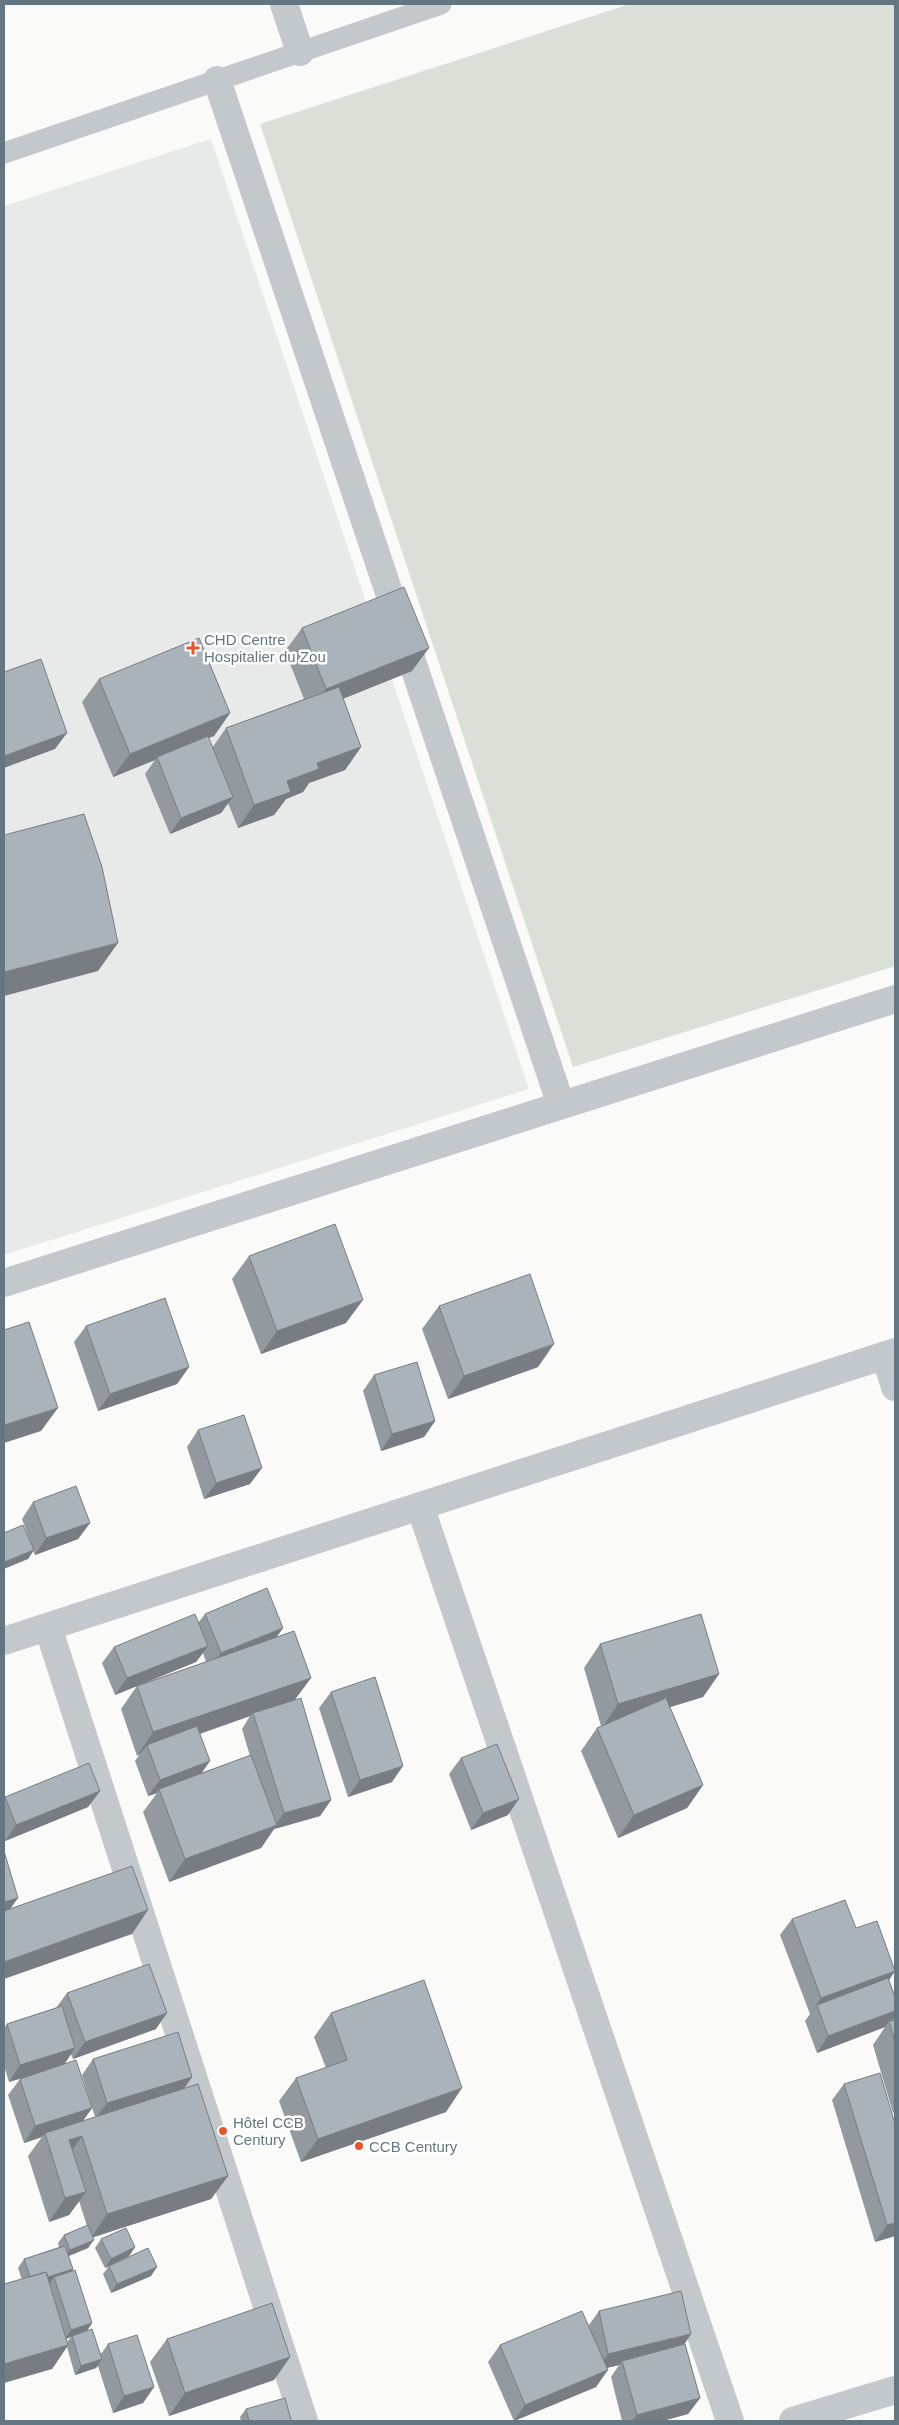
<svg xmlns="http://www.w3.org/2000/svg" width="899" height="2425" font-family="Helvetica,sans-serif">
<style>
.built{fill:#e8e9e9}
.green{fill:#dadfd7}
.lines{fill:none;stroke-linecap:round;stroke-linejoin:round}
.service{stroke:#c3c8cc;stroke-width:21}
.minor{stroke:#c3c8cc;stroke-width:28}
.wall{fill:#929a9f;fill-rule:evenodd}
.shaded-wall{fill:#777d82}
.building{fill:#aab3b9;stroke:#777d82}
.poi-dot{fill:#e4572e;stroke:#fff;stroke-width:2}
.labels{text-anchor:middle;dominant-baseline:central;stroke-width:5;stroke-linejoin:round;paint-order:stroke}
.poi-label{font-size:15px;fill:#657683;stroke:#fff;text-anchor:start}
</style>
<rect width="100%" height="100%" fill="#fafaf8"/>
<path class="built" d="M211,139L529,1089L4,1255V206Z"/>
<path class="green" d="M630,4H895V966L573,1067L260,124Z"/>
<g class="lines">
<path class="service" d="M4,153L441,4"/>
<path class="minor" d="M284,4L300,52
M217,80L561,1105
M4,1283L895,999
M885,1355L895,1387
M420,1506L730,2421
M48,1627L304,2421
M4,1641L895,1352
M793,2421L895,2390"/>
</g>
<path class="wall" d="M302,628L412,671L343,699L361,747L345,770L309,783L303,792L286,799L274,815L238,828L228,803L221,813L170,834L145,774L155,760L113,777L82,702L99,679L230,713L214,736L208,738L212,748L226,728L304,699L285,651Z
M249,1256L346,1323L261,1354L232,1279Z
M439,1306L538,1367L448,1399L422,1329Z
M86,1326L189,1367L177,1384L98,1411L74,1342Z
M374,1375L435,1421L424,1437L381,1451L363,1391Z
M198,1430L250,1484L204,1499L187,1447Z
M33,1502L90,1523L78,1539L35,1555L33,1551L28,1559L30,1541L22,1519Z
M205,1614L283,1628L276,1637L295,1700L331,1800L320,1816L274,1829L261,1848L169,1882L143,1812L157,1793L148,1796L135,1761L140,1754L137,1756L121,1709L137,1686L115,1695L102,1663L114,1647L198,1623ZM203,1653L206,1662L141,1684L196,1662ZM250,1716L242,1729L250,1756L201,1773L200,1734Z
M600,1644L719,1674L703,1697L670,1707L703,1785L687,1808L618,1838L581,1751L597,1728L601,1726L584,1668Z
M331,1692L392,1782L348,1797L319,1708Z
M461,1758L508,1815L471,1830L449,1774Z
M100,1791L88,1807L5,1841L4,1839V1798L5,1797Z
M792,1919L856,1928L895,1971L889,1980L895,1997V2017L893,2020H895V2112L893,2113L873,2045L885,2027L817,2053L805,2021L810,2014L780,1935Z
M67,1993L156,2029L73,2059L71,2054L64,2064L92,2108L83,2121L95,2117L82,2075L93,2059L192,2077L184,2088L228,2176L211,2199L93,2237L88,2248L68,2256L73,2269L71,2272L92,2323L87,2331L101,2354L108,2344L154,2387L143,2403L113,2413L98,2366L96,2368L75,2375L67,2347L52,2369L18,2268L24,2259L59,2247L58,2243L64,2235L87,2226L79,2201L69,2215L49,2222L28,2156L42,2137L24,2143L8,2095L20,2079L48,2070L9,2082L4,2066V2028L7,2024L56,2008ZM71,2337L67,2342L66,2339Z
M331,2013L446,2112L301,2162L279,2101L296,2078L326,2068L314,2037Z
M844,2084L895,2236L875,2242L832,2100Z
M101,2239L135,2247L129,2256L105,2268L95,2248Z
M109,2266L151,2276L111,2293L103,2274Z
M599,2311L691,2334L684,2344L700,2398L688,2414L662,2421H622L611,2377L619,2365L607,2368L596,2387L514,2421L488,2362L500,2345L589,2325Z
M167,2339L290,2357L274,2380L169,2416L150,2362Z
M246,2409L290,2421H241L240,2417Z"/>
<path class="shaded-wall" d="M429,648L412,671L309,712L326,689Z
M230,713L214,736L157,759V757L155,760L113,777L130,754Z
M67,733L55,749L4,768V756Z
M361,747L345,770L309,783L303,792L286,799L274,815L238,828L254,805L287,781L317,763Z
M233,797L221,813L170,834L181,818Z
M118,943L98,971L4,996V972Z
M363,1300L346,1323L261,1354L277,1331Z
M554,1344L538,1367L448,1399L464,1376Z
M189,1367L177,1384L98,1411L110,1394Z
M58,1408L41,1431L4,1443V1425Z
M435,1421L424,1437L381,1451L392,1434Z
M262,1468L250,1484L204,1499L216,1483Z
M90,1523L78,1539L35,1555L46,1538Z
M34,1550L28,1559L4,1569V1562Z
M283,1628L271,1645L209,1670L221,1653Z
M208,1646L196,1662L115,1695L127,1678Z
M719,1674L703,1697L602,1728L618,1704Z
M311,1678L294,1701L253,1713L250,1716L149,1751L147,1745L140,1754L137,1756L153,1732Z
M210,1761L199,1777L159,1789L157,1793L148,1796L160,1780Z
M403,1766L392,1782L348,1797L360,1780Z
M703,1785L687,1808L618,1838L634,1815Z
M100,1791L88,1807L5,1841L16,1825Z
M519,1799L508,1815L471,1830L483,1813Z
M331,1800L320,1816L274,1829L261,1848L169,1882L185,1859L275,1826L284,1813Z
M18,1898L6,1915L4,1916V1902Z
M148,1910L132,1934L4,1979V1962Z
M895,1971L884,1987L817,2005L810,2014L821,1998Z
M895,2011V2017L890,2024L889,2021L885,2027L817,2053L828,2036Z
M167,2013L156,2029L73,2059L85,2042Z
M75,2048L64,2065L9,2082L20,2065Z
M192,2077L181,2093L95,2119L107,2103Z
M462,2088L446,2112L301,2162L318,2139Z
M92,2108L80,2125L45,2133L42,2137L24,2143L35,2126Z
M82,2136L66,2159L69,2140Z
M228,2176L211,2199L91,2238L107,2214Z
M86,2192L69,2215L49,2222L65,2198Z
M895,2223V2236L875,2242L887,2225Z
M94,2240L88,2248L64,2258L70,2250Z
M135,2247L129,2256L105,2268L111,2259Z
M157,2267L151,2276L111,2293L117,2284Z
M73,2269L67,2278L54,2277L50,2283H32Z
M92,2323L86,2332L72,2336L71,2337L65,2339L71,2330Z
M691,2334L680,2351L622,2361L619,2365L597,2370L608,2354Z
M68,2345L52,2369L4,2383V2364Z
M290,2357L274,2380L169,2416L185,2393Z
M102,2359L96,2368L75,2375L81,2366Z
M608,2370L596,2387L514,2421L525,2405Z
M154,2387L143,2403L113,2413L124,2396Z
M700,2398L688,2414L662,2421H632L637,2415Z"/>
<path class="building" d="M404,587L429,648L326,689L302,628Z
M199,638L230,713L130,754L99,679Z
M41,659L67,733L4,756V672Z
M339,687L361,747L317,763L319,769L287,781L291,792L254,805L226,728Z
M208,736L233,797L181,818L157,757Z
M84,814L102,867L118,943L4,972V835Z
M335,1224L363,1300L277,1331L249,1256Z
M530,1274L554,1344L464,1376L439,1306Z
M165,1298L189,1367L110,1394L86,1326Z
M29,1322L58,1408L4,1425V1330Z
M417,1362L435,1421L392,1434L374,1375Z
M244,1415L262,1468L216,1483L198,1430Z
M76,1486L90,1523L46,1538L33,1502Z
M23,1525L34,1550L4,1562V1533Z
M267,1588L283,1628L221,1653L205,1614Z
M195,1614L208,1646L127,1678L114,1647Z
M701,1614L719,1674L618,1704L600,1644Z
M294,1631L311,1678L153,1732L137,1686Z
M375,1677L403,1766L360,1780L331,1692Z
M301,1698L331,1800L284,1813L253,1713Z
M666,1698L703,1785L634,1815L597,1728Z
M197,1726L210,1761L160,1780L147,1745Z
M497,1744L519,1799L483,1813L461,1758Z
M251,1755L277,1825L185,1859L159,1789Z
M89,1763L100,1791L16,1825L5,1797Z
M4,1851L18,1898L4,1902Z
M132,1866L148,1910L4,1962V1911Z
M845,1900L856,1928L877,1921L895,1971L821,1998L792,1919Z
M149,1964L167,2013L85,2042L67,1993Z
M888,1978L895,1997V2011L828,2036L817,2005Z
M424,1980L462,2088L318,2139L296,2078L347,2060L331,2013Z
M62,2006L75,2048L20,2065L7,2024Z
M895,2020V2042L889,2021Z
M178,2032L192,2077L107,2103L93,2059Z
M76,2060L92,2108L35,2126L20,2079Z
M880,2073L895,2124V2223L887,2225L844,2084Z
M198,2084L228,2176L107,2214L82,2136L69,2140L86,2192L65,2198L45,2133Z
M88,2225L94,2240L70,2250L64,2235Z
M126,2228L135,2247L111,2259L101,2239Z
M65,2246L73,2269L48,2277L46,2272L30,2277L24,2259Z
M148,2248L157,2267L117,2284L109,2266Z
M75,2270L92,2323L71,2330L54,2277Z
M46,2272L68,2345L4,2364V2284Z
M681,2291L691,2334L608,2354L599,2311Z
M272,2303L290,2357L185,2393L167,2339Z
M582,2311L608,2370L525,2405L500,2345Z
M92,2329L102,2359L81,2366L72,2336Z
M137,2335L154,2387L124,2396L108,2344Z
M685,2344L700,2398L637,2415L622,2361Z
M285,2398L291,2420L287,2421H249L246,2409Z"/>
<g class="poi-dot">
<path d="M190.5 640.5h5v5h5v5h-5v5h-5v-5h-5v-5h5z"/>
<circle cx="223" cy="2131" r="5"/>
<circle cx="359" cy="2146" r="5"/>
</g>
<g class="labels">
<g class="poi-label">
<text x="204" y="639">CHD Centre<tspan x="204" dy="17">Hospitalier du Zou</tspan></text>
<text x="233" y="2122">Hôtel CCB<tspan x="233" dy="17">Century</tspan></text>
<text x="369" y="2146">CCB Century</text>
</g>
</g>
<rect width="899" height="2425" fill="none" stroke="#657683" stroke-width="10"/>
</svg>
